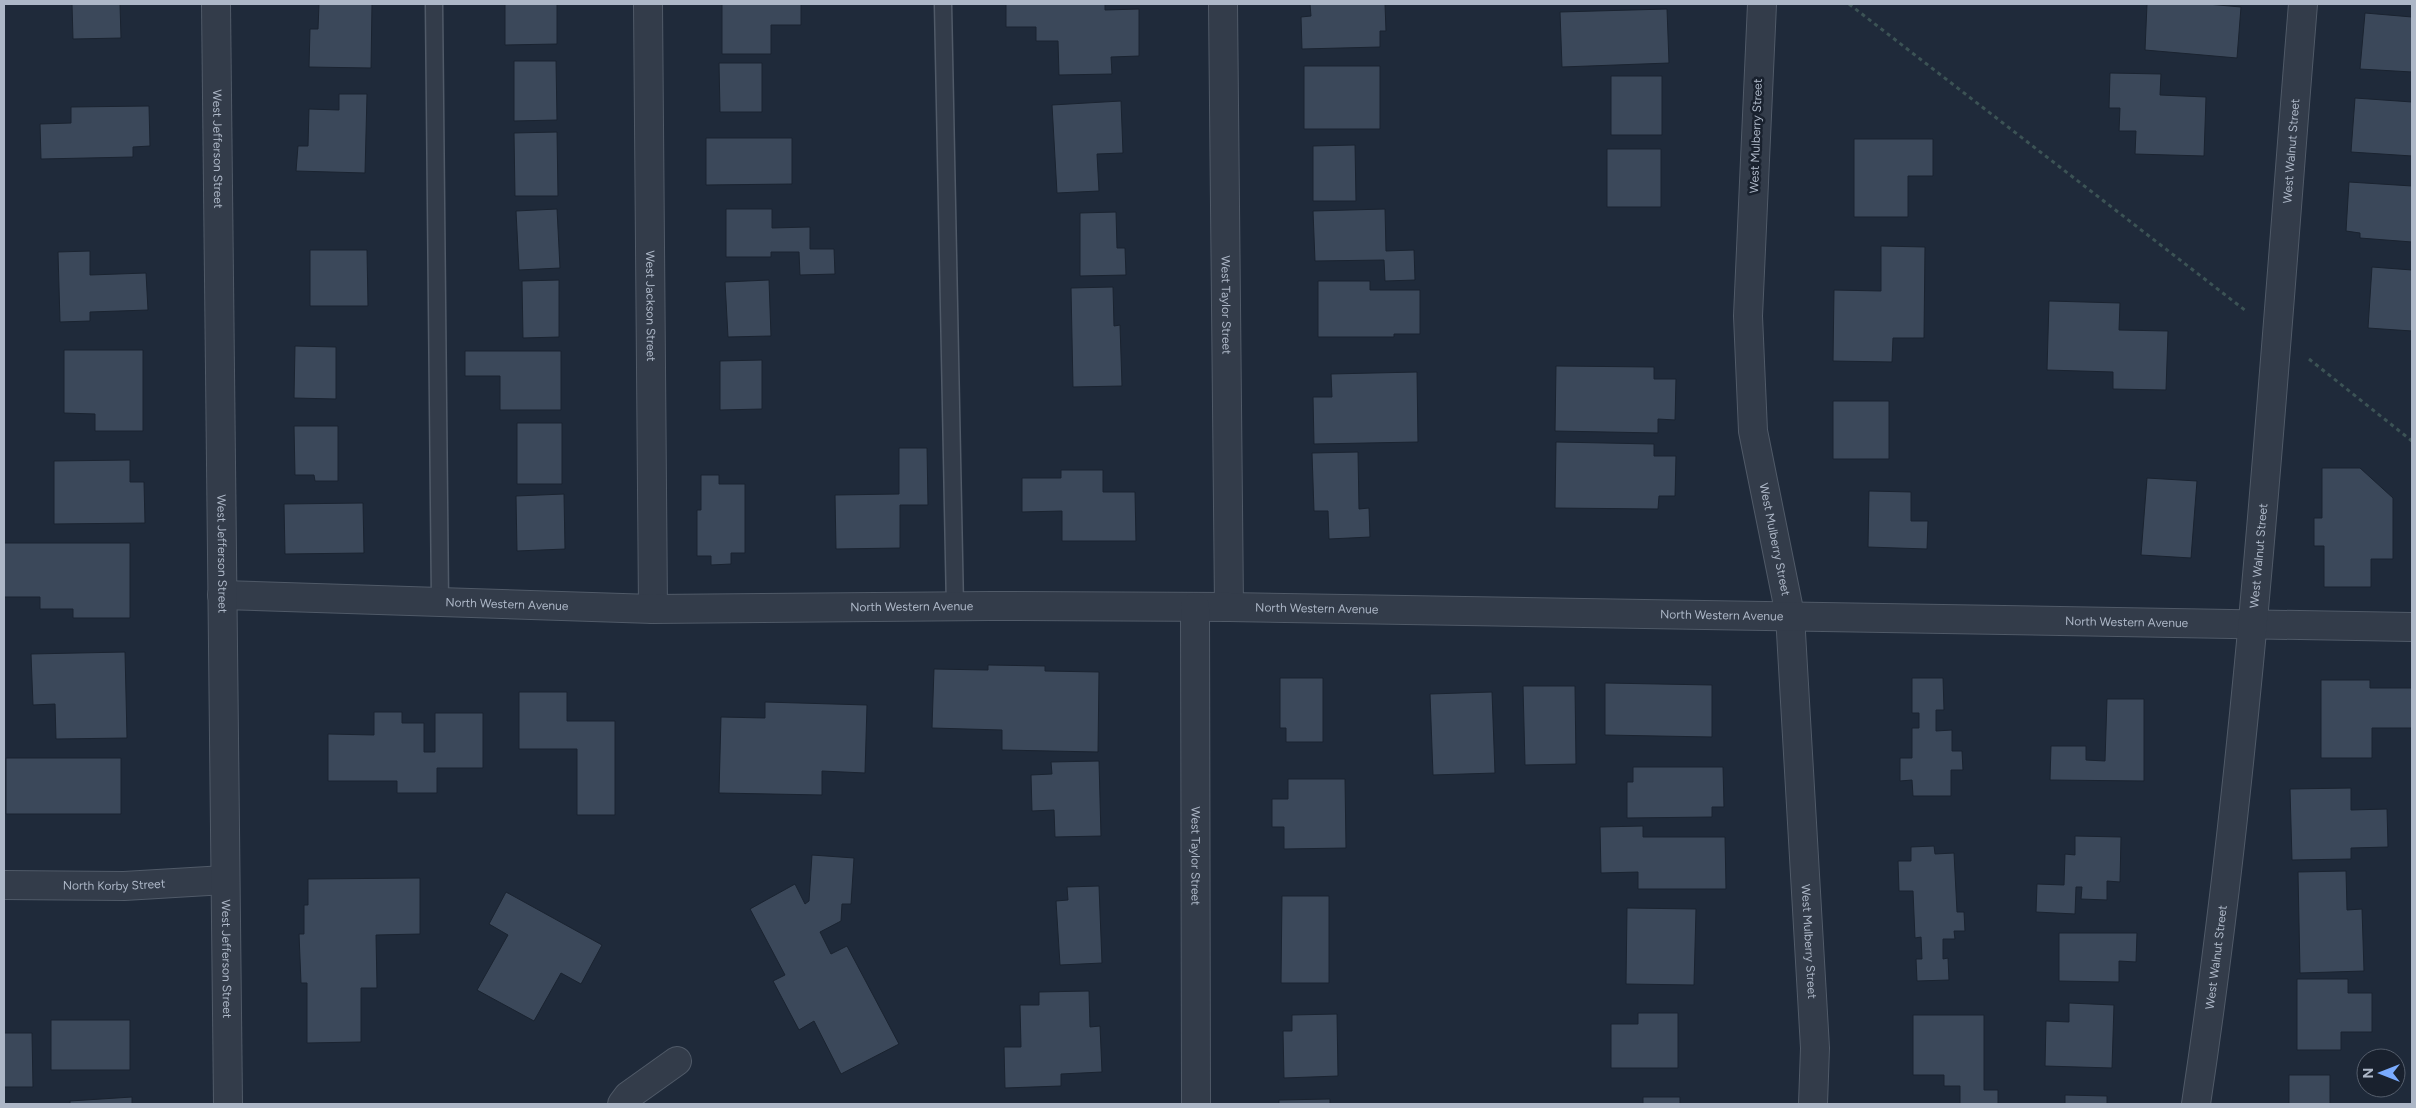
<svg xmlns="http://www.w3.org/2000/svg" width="2416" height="1108" font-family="Figtree,sans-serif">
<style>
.building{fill:#3b485a;stroke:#1a2330}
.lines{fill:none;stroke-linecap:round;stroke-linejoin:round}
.service-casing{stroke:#505a68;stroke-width:19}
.minor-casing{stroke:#505a68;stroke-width:30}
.tertiary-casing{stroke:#505a68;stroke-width:30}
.path{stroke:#3c5355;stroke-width:3;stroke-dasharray:4 4;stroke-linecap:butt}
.service{stroke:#333c4a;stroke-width:16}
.minor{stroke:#333c4a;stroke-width:28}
.tertiary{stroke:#333c4a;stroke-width:28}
.labels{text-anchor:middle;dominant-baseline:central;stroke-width:5;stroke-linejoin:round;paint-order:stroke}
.street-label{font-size:12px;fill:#adb7c7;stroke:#19212e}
</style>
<rect width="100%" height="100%" fill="#1f2a3a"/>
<path class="building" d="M72,4H120L121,38L73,39Z
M319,4H372L371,68L309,67L310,29H318Z
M505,4H557V44L505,45Z
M722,4H801V25H771V54H722Z
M1006,4H1105V10L1139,9V56L1111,57L1112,74L1059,75L1058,41H1036V27H1006Z
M1310,4H1385L1386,31H1380V47L1302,49L1301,17L1311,16Z
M2147,4H2207L2241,7L2237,58L2145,50Z
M1667,9L1669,63L1562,67L1560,12Z
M2365,13L2412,17V72L2360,69Z
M514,61H556L557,120L514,121Z
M719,63H762V112H720Z
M1304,66H1380V129H1304Z
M2110,73L2161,74L2160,95L2206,97L2204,156L2135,154L2136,131H2119L2120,108H2109Z
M1611,76H1662V135H1611Z
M339,94H367L365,173L296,171L298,146H308L309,109L339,110Z
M2355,98L2412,102V156L2351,152Z
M1121,101L1123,153L1097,154L1099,191L1057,193L1052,105Z
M149,106L150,146L133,147V157L41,159L40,124L71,123V107Z
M557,132L558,196H515L514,133Z
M706,138H792V184L706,185Z
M1854,139H1933V176H1908V217H1854Z
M1355,145L1356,201H1313V146Z
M1607,149H1661V207H1607Z
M2349,182L2412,186V242L2360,238V233L2346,231Z
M557,209L560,268L519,270L516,211Z
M726,209H772V228L810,227V249H834L835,274L800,275L799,252H771V257H726Z
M1385,209L1386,251L1414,250L1415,280L1385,281L1384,260L1315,261L1313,211Z
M1116,212L1117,248H1125L1126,275L1080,276V213Z
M1881,246L1925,247L1924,338H1893L1892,362L1833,361L1834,290L1881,291Z
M310,250H367L368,306H310Z
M90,251V275L146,273L148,310L90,312V321L60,322L58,252Z
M2372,267L2412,270V331L2368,328Z
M559,280V337L523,338L522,281Z
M769,280L771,336L728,337L725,282Z
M1318,281H1370V290H1420V334H1394V337H1318Z
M1113,287L1114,326L1120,325L1122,386L1073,387L1071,288Z
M2049,301L2120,303L2119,330L2168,331L2166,390L2113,389V372L2047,370Z
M295,346L336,347V399L294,398Z
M64,350H143V431H95V414L64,413Z
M465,351H561V410H500V376H465Z
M762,360V409L720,410V361Z
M1556,366L1654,367V379H1676L1675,420L1658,419V433L1555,431Z
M1417,372L1418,442L1314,444L1313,397H1332L1331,374Z
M1833,401H1889V459H1833Z
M517,423H562V484H517Z
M294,426H338V481H315L314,475H295Z
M1556,442L1654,444V456H1676L1675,496H1659L1658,509L1555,508Z
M899,448H927L928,505H900V548L836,549L835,495L899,494Z
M1358,452L1359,509L1369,508L1370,537L1329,539L1328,511H1314L1312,453Z
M130,460V482H144L145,523L54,524V461Z
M2322,468H2360L2393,498V559H2371V587H2324V546H2314V518H2322Z
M1061,470H1103V492H1135L1136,541H1062V511L1022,512V478H1061Z
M701,475H719V484H745V553H731V564L711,565V556H697V510H701Z
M2147,478L2197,481L2191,558L2141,555Z
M1869,491L1911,492V521H1928L1927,549L1868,547Z
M564,494L565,549L517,551L516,496Z
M363,503L364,553L285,554L284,504Z
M4,543H130V618H73V609H40V597H4Z
M125,652L127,738L56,739L55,704L33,705L31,654Z
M988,665L1045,666V671L1099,672L1098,752L1002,750V730L932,728L934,669L988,670Z
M1280,678H1323V742H1286V728H1280Z
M1912,678H1943L1944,710H1936V731L1952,730V751H1962L1963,770H1951V796H1913L1912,780L1900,781V758H1912V728H1919V713H1912Z
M2321,680H2370V688H2412V728H2372V758H2321Z
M1605,683L1712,685V737L1605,735Z
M1523,686H1575L1576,764L1525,765Z
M519,692H567V721H615V815H577V749H519Z
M1492,692L1495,773L1433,775L1430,694Z
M2107,699H2144V781L2050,780L2051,746H2086V760L2105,761Z
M765,702L867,705L865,773L822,771V795L719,793L721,717L765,718Z
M374,712H402V723H424V752H435V713H483V768H437V793H397V781H328V734L374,735Z
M6,758H121V814H6Z
M1099,761L1101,836L1055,837L1054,810L1032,811L1031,775L1052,774L1051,762Z
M1633,767H1723L1724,807H1712V817L1627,818V782H1633Z
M1288,779H1345L1346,848L1284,849V827H1272V799H1288Z
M2351,788V810L2387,809L2388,847L2351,848V859L2292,860L2290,789Z
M1643,826V837H1725L1726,889H1638V872L1601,873L1600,827Z
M2075,836L2121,837L2120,882L2107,881V900L2081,899L2082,887H2076L2075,914L2036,912L2037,884L2064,885L2065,854L2075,855Z
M1934,846L1935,854L1954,853L1957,912H1964L1965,931H1954L1955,939H1943V959L1948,958L1949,980L1917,981L1916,959H1922L1921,937L1915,938L1913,891H1899L1898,861H1911V847Z
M812,855L854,858L851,904H842L841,921L820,932L831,954L847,946L899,1044L841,1074L814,1021L799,1030L773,981L785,975L750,909L795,884L805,904L809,901Z
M2346,871L2347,910L2362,909L2364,971L2300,973L2298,872Z
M420,878V934L376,935L377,988H361V1042L307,1043V983H301L299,934H304V905H308V879Z
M1099,886L1102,963L1060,965L1056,901L1068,900L1067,887Z
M506,892L602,945L581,984L561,973L534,1021L477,990L508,935L489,924Z
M1282,896H1329V983H1281Z
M1627,908L1696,909L1694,985L1626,984Z
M2059,933H2137L2136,962L2119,961V982L2059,981Z
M2297,979H2348V993H2372V1032H2341V1050H2297Z
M1089,991L1090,1027L1100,1026L1102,1072L1061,1074V1086L1005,1088L1004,1047H1021L1020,1005H1039V992Z
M2069,1003L2114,1005L2112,1068L2045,1066L2046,1021L2069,1022Z
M1638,1013H1678V1068H1611V1024H1638Z
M1337,1014L1338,1076L1284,1078L1283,1031H1292V1015Z
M1913,1015H1984V1090H1998V1104H1960V1086H1944V1075H1913Z
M51,1020H130V1070H51Z
M4,1033H32L33,1087H4Z
M2289,1075H2330V1104H2289Z
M2065,1095L2107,1096V1104H2065Z
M132,1097V1104H70V1101Z
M1643,1097H1680V1104H1643Z
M1330,1099V1104H1279V1100Z"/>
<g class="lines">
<defs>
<path id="service" d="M434,4L440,601
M943,4L955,608"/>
<g id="minor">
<path id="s1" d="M648,4L653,609"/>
<path id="s2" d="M1223,4L1229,607"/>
<path id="s3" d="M1762,4L1748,316L1753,431L1790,615L1815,1048L1813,1104"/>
<path id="s4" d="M222,595L653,609L989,606L1229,607L2412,627"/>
<path id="s5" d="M1195,607L1196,1104"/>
<path id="s6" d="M4,885L124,886L225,880"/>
<path d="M622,1104L628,1096L677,1061"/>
<path id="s7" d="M2196,1104C2251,740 2273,371 2303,4"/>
</g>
<g id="tertiary">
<path id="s8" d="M216,4L228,1104"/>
</g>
</defs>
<use href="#service" class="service-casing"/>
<use href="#minor" class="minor-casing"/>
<use href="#tertiary" class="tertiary-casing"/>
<path class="path" d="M1849,4L2246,311
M2309,359L2412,441"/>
<use href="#service" class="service"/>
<use href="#minor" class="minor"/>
<use href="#tertiary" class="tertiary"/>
</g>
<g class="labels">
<g class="street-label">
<text transform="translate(1756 136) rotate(-88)">West Mulberry Street</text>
<text stroke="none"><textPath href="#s8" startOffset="145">West Jefferson Street</textPath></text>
<text stroke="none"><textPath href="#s7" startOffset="958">West Walnut Street</textPath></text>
<text stroke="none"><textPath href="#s2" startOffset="301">West Taylor Street</textPath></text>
<text stroke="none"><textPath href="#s1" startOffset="302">West Jackson Street</textPath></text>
<text stroke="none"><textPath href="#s3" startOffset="538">West Mulberry Street</textPath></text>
<text stroke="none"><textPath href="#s8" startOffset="550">West Jefferson Street</textPath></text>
<text stroke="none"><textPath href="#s7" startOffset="552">West Walnut Street</textPath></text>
<text stroke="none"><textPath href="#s4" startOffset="285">North Western Avenue</textPath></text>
<text stroke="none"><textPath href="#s4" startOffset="690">North Western Avenue</textPath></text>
<text stroke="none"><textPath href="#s4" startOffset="1095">North Western Avenue</textPath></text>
<text stroke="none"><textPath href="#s4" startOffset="1500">North Western Avenue</textPath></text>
<text stroke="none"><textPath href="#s4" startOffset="1905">North Western Avenue</textPath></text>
<text stroke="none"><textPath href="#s5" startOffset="249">West Taylor Street</textPath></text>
<text stroke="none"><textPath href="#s6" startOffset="110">North Korby Street</textPath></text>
<text stroke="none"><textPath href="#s3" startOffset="942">West Mulberry Street</textPath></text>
<text stroke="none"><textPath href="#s7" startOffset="148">West Walnut Street</textPath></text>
<text stroke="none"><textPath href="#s8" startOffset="955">West Jefferson Street</textPath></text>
</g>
</g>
<rect width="2416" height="1108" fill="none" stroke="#adb7c7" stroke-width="10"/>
<g transform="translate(2381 1073) rotate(270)"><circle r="24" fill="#19212e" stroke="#545d6b"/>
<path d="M0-4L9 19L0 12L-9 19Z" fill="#7aabfe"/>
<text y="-8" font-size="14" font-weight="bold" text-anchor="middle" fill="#adb7c7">N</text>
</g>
</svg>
